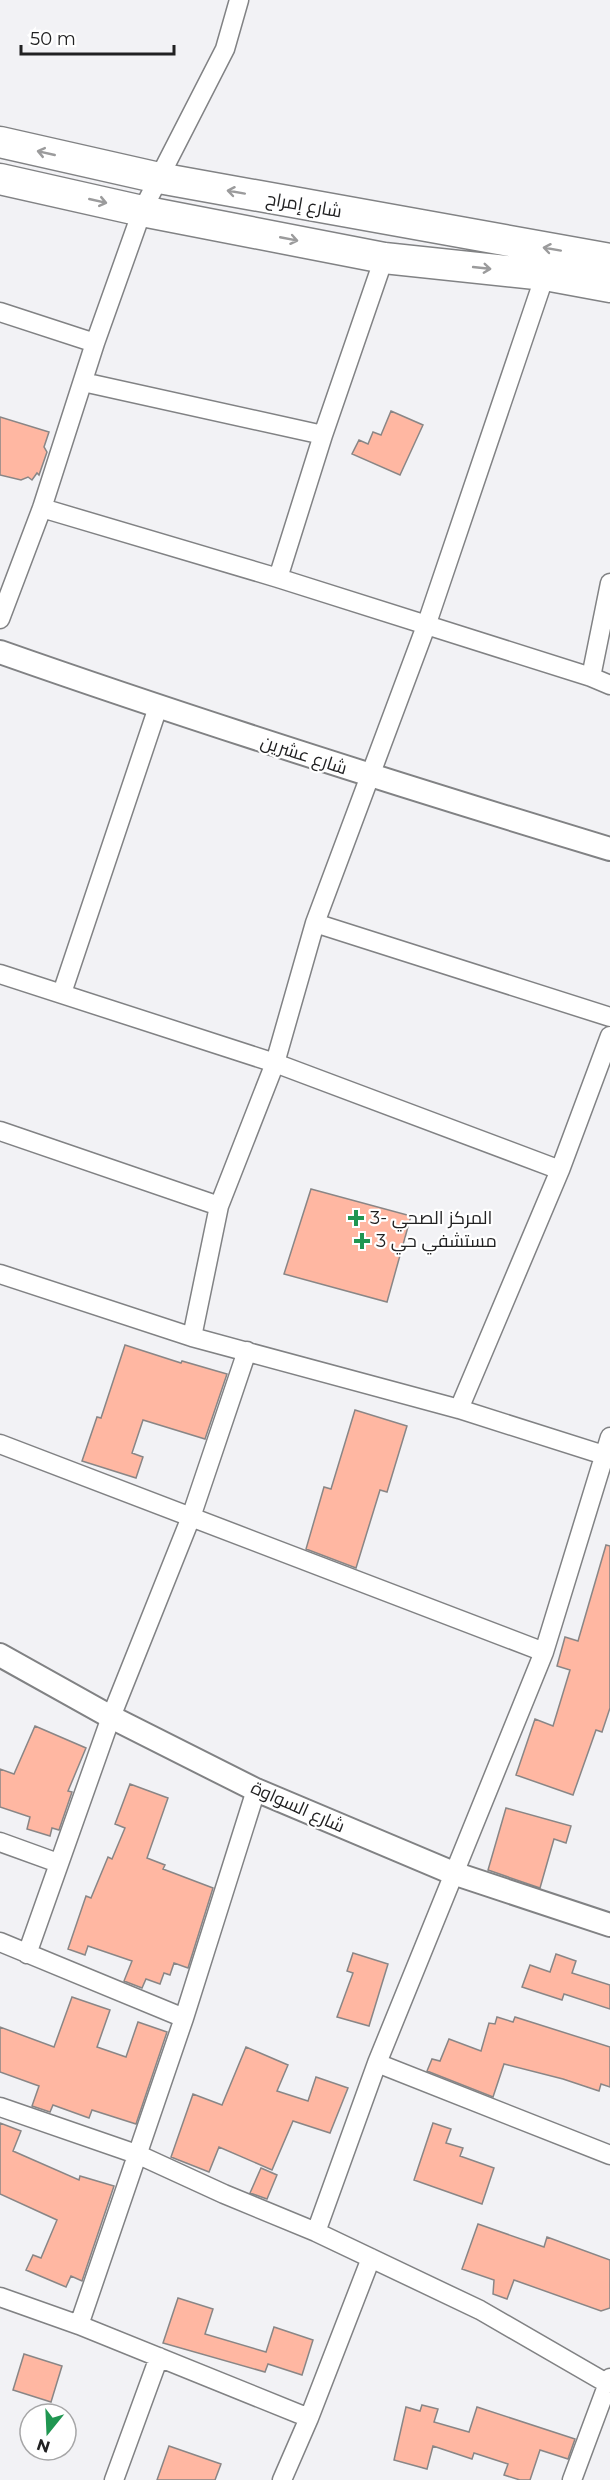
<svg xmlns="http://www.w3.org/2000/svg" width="610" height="2480" font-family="Montserrat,Cairo,sans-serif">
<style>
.building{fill:#ffb7a2;stroke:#898686;stroke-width:1.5}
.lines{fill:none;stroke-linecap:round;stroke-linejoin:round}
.minor-casing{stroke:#818284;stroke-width:21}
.tertiary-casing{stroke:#818284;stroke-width:26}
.primary-casing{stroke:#818284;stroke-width:33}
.minor{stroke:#fff;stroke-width:18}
.tertiary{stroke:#fff;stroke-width:22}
.primary{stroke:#fff;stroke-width:30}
.oneway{stroke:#9b9b9c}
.poi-dot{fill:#209651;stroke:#fff;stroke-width:2}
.labels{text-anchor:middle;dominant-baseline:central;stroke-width:4.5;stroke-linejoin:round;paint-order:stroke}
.street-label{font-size:18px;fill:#212122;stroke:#fff}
.poi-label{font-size:18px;fill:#212122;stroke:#fff;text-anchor:start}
</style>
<rect width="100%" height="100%" fill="#f2f2f5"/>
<path class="building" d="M391,411L423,425L400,475L352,454L359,440L368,444L373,432L381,435Z
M0,417L49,432L44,447L47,452L39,475L37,473L32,480L28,477L21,480L0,475Z
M311,1189L411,1216L387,1302L284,1274Z
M125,1345L181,1363L182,1361L227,1374L205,1439L143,1420L132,1453L143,1457L136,1478L82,1461L97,1417L101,1418Z
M355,1410L407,1426L387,1492L380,1490L356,1568L306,1549L324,1487L331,1489Z
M606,1545L610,1546V1708L602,1732L596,1730L573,1795L516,1775L535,1719L553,1726L570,1670L557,1666L565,1637L578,1641Z
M35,1726L86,1748L68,1791L72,1792L59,1830L52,1828L50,1836L27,1829L30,1817L0,1807V1769L14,1774Z
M130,1784L168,1798L147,1858L165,1865L163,1869L213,1888L188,1968L174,1963L170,1975L164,1973L160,1984L146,1979L142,1988L124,1981L132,1961L88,1946L85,1955L68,1949L86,1896L91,1898L108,1857L112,1859L125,1828L115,1824Z
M506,1808L571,1826L566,1843L554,1839L540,1888L488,1870Z
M353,1953L388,1964L369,2026L337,2017L353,1973L347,1971Z
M556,1954L576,1961L572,1973L610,1985V2009L564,1994L562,2000L522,1987L530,1965L550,1972Z
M72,1997L110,2010L97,2047L126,2057L138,2022L167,2032L136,2124L92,2110L89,2118L53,2105L50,2112L32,2106L39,2086L0,2072V2027L54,2047Z
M497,2017L513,2022L515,2017L610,2047V2087L601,2084L599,2091L563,2079L504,2064L493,2097L427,2071L432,2059L440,2061L449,2039L481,2051L489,2023L495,2024Z
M246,2047L288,2065L277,2091L308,2101L316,2077L348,2088L330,2133L293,2121L272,2170L219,2147L209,2172L171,2157L193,2094L222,2105Z
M0,2123L21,2131L13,2151L79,2180L80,2176L114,2186L82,2281L71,2276L66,2287L26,2270L33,2255L41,2258L57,2220L0,2194Z
M433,2123L451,2129L446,2143L463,2148L460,2156L494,2168L482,2204L414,2180Z
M261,2168L277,2175L267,2199L250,2193Z
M478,2224L544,2247L547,2237L610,2260V2308L601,2311L514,2280L507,2299L493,2294L494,2280L462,2269Z
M178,2298L213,2309L205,2334L266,2352L274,2327L313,2340L302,2375L268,2364L265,2372L163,2343Z
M24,2354L62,2366L51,2402L13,2390Z
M422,2405L438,2409L434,2422L469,2432L477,2407L575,2439L568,2459L540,2450L530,2480H520L504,2475L508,2464L474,2453L472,2459L433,2446L427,2469L394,2460L406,2407L420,2411Z
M169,2446L221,2464L215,2480H157Z"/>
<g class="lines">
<defs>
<path id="minor" d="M0,312L95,343
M83,382L323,435
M42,508L278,578L591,677L610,685
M278,578L323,435L384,258
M0,619L42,508L95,343L142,211L225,49L239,0
M591,677L610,583
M315,923L610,1017
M0,974L275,1063L560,1170
M62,993L158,707
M0,1131L219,1206
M0,1274L192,1337L459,1409L610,1457
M192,1337L219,1206L275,1063L315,923L426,626L545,275
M459,1409L560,1170L610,1036
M0,1444L544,1652
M0,1842L58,1863
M0,1942L184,2018
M27,1954L111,1717L191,1517L247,1351
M377,2063L610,2155
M0,2107L139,2155L224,2194L316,2232L480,2310L608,2384
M316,2232L377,2063L544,1652L610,1437
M0,2297L79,2325L309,2418
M79,2325L184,2018L256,1790
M114,2480L159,2357
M282,2480L309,2418L371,2258
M572,2480L610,2378"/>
<path id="tertiary" d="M0,652C202,723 405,787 610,849
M0,1655L111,1717L256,1790L453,1873L610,1925"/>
<path id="primary" d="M0,142L159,178L610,259
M0,179L142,211L384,258L545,275L610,287"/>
</defs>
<use href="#minor" class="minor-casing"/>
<use href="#tertiary" class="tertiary-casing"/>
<use href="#primary" class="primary-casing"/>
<use href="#minor" class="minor"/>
<use href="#tertiary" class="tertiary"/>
<use href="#primary" class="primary"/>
</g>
<defs><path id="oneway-shaft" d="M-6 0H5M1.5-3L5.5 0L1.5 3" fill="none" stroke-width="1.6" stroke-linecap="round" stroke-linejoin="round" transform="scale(1.5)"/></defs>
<g class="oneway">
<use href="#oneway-shaft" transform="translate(46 153) rotate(-167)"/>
<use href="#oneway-shaft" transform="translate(236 192) rotate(-170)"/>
<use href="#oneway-shaft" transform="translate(98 201) rotate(13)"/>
<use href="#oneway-shaft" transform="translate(289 239) rotate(11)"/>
<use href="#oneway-shaft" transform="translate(552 249) rotate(-170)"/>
<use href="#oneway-shaft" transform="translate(482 268) rotate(6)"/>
</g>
<g class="poi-dot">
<path d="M353 1209h6v6h6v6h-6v6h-6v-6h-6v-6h6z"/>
<path d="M359 1232h6v6h6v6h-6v6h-6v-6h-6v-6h6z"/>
</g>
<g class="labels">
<g class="street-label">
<text transform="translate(304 205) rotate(10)">شارع إمراح</text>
<text transform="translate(304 755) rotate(18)">شارع عشرين</text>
<text transform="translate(298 1807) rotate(24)">شارع السواوة</text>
</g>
<g class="poi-label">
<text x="370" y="1218">المركز الصحي -3</text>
<text x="376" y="1241">مستشفي حي 3</text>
</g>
</g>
<g transform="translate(48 2432) rotate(198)"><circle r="28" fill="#ffffff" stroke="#a6a6a7" stroke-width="1.5"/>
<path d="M0-4.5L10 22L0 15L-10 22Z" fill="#209651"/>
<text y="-9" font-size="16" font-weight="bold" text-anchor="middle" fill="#212122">N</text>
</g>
<path d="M21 45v9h153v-9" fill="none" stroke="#212122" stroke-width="3"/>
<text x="30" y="45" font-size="18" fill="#212122" stroke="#ffffff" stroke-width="4.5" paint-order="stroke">50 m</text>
</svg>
